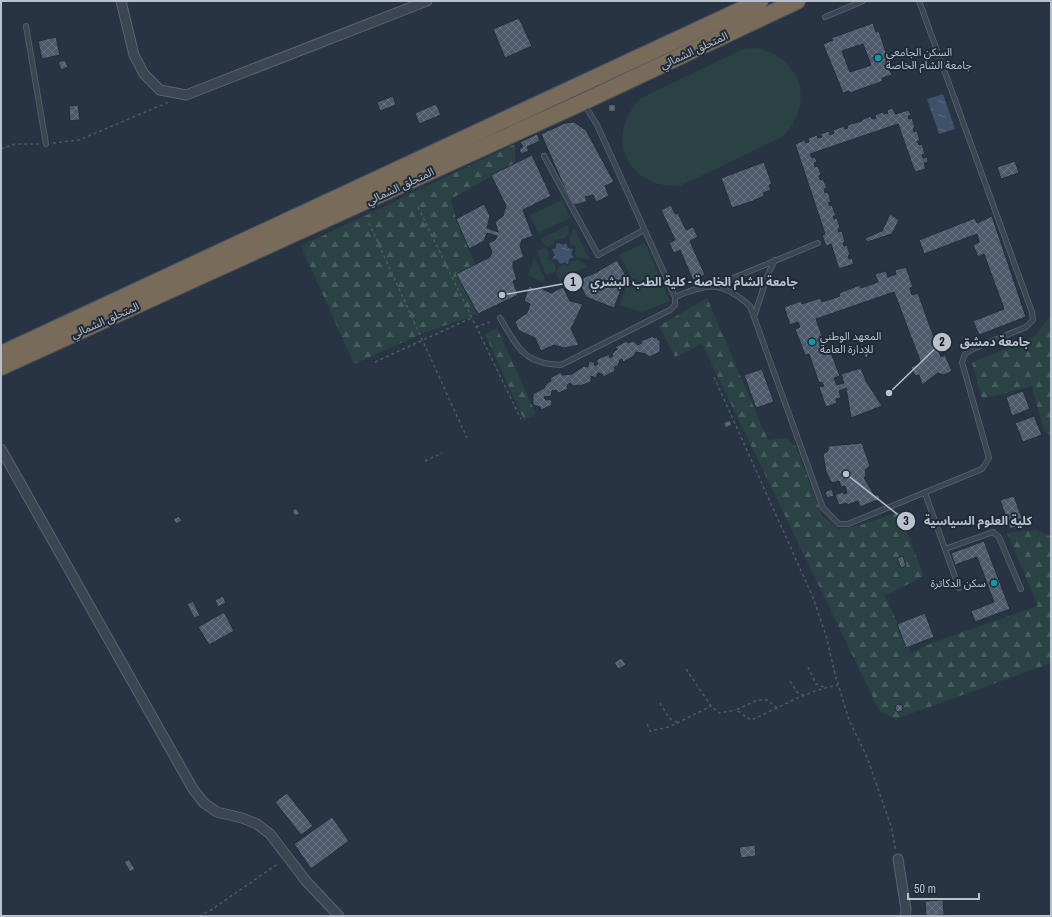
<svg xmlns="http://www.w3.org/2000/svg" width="1052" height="917" font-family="'Archivo Narrow','Noto Sans Arabic',sans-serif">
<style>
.grass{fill:#2a4244}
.forest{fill:url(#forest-firs)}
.water{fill:url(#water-ripples)}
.building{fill:url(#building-cross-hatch);stroke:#232d3a;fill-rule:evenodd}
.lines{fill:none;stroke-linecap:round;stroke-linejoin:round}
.lane-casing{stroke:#5a6470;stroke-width:6}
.street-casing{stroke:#5a6470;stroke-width:11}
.highway-casing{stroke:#47515d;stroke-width:18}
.path{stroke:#485e60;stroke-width:1.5;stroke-dasharray:3 3;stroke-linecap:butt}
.lane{stroke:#3c4653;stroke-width:4.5}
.street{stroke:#3c4653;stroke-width:9}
.highway{stroke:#796b59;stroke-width:16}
.culture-dot{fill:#0f9aa8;stroke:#202b38;stroke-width:1.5}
.labels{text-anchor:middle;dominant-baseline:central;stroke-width:4;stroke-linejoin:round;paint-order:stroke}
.street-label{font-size:11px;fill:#b9c1cc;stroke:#202b38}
.poi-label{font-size:11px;fill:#b9c1cc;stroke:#202b38;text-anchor:start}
.leader{fill:none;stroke:#b9c1cc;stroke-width:1.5}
.callout-dot{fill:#b9c1cc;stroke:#202b38;stroke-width:1.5}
.mark-label{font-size:12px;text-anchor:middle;font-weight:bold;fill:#111}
.callout-label{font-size:12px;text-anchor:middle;font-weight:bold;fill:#b9c1cc;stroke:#202b38;stroke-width:4;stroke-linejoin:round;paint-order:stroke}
</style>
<defs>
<pattern id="forest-firs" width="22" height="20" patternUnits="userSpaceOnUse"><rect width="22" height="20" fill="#2a4244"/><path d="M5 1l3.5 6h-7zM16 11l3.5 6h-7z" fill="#475c5e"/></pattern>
<pattern id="water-ripples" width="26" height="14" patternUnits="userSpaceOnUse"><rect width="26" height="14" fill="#3e526c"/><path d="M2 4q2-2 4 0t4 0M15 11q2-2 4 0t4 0" fill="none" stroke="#586980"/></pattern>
<pattern id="building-cross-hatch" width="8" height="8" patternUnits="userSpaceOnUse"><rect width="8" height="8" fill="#4e5b6c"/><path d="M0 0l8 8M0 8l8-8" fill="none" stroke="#657180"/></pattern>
</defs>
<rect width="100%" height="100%" fill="#283443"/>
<path class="grass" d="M756,48C802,58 816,103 782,137L680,186C627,189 603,136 641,98L743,49Z
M562,200L570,218L538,233L530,215Z
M568,225C570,234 567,240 557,239L549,247L544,245L540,239Z
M574,228L590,260L576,257L575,253L576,246L570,244L569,240Z
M645,243L670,301L641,312L620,305L630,274L619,255Z
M545,247L549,253L547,259L553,261L556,267L555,272L546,275L537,251Z
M534,258L545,278L543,282L528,275Z
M578,260L588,266L560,280L556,272L558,268L563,265L567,267L571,262Z"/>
<path class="forest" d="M515,144V163L451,199L456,219L475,264L456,274L478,314L426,332L354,364L301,246Z
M707,298L768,440L786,438L796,447L822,515L839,529L861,525L899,512L924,576L885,596L911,653L934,642L1038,606L1007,533L1036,530L1051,536V663L896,719L880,712L702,344L675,357L659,326Z
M1049,317L1051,321V435L1044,432L1032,386L982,399L972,363L1035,336Z
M497,328L536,414L524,420L485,334Z"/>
<path class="water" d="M943,94L955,129L939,134L927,99Z
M559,243L563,245L566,243L568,248L573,249L571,254L574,257L569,259L568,264L564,262L560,264L557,259H552L555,255L552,249L556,248V244Z"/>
<path class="building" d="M519,18L532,46L505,58L493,29Z
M873,23L876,32L879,31L890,65H888L892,75L882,78L883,81L850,93L849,91L843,93L823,44L833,40L831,38ZM863,44L871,65L850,72L842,51Z
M56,37L60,55L42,59L38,41Z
M65,60L68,67L61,70L58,62Z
M393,96L396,105L380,111L377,102Z
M436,104L441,115L419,124L415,113Z
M608 108a4 4 0 1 1 8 0a4 4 0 1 1-8 0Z
M78,105L80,120L70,121L69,106Z
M893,108L895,114L909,110L911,115L908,116L909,119L912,118L915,128H913L914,132L917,131L920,141H917L919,145L922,144L925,154L922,155L923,158L927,157L928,162L924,163L926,169L915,172L898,124L810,154L812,158L815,157L817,162L814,163L815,167L818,166L821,175L819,176L820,180L823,179L827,188L824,189L825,193L828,192L831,202L828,203L830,206L832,205L836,216H833L834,219L837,218L840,228L838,229L839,232L842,231L845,242L843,243L844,246L847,245L850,255L848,256L849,259L852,258L854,264L839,269L831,244L826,246L822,235L825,234L795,144L805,140L806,143L809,142L808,138L817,135L818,138L822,137L820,134L829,131L830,135L834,133L833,130L844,126L845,129L848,128L847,125L862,121L861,120L871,116L872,119L876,118L875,115L883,112L884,114L888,113L887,110Z
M574,122L586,130L614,182L605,186L609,196L596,202L593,195L585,197L587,201L585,202L575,205L571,202L541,134L565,123Z
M537,134L540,141L527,147L529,151L521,154L519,149L523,147L520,142Z
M532,155L551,196L523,210L533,236L522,240L520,246L524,257L513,262V267L517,280L513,281L518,295L478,314L456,274L490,257L492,252L488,243L495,240L497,236L487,233L484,241L469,249L456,219L484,204L490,216L487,228L498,232L495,222L503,216L506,206L491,175Z
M1015,161L1019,173L1001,179L997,167Z
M764,162L772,184L769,185L771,190L763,193L764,196L753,201L732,208L721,178Z
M671,205L675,214L678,213L686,230L693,227L698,237L690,241L705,275L693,280L680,250L674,253L669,243L675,240L661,210Z
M890,214L899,220L892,234L867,242L865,238L882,231Z
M992,216L1026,317L979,335L973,321L1004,309L984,254L978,257L973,245L979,242L977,234L924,254L919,240L975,218L977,223Z
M617,260L626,276L614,308L586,297L578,280L597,272Z
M906,267L913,287L910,288L912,295L918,293L941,357L945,355L952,371L944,375L938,373L922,385L919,375L915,376L911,367L921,363L894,292L816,319L826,347L822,349L823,352L830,350L840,376L834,378L837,385L844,383L841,374L861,368L866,381L882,406L851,418L846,388L839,391L841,398L836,399L837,403L826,407L819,387L824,386L822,382L819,383L809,354L805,355L795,329L800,327L798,322L790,325L784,307L801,301L802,304L820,298L822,302L840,296L839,293L860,285L861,288L878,282L875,274L886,271L888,277L896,274L895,270Z
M529,286L536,289L538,287L551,293L563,287L570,301L583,304L571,329L579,345L565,348L554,345L541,351L535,338L518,330L515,321L527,313L530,304L524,301Z
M653,336L654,338L657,337L658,340H660V352L649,357L646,354L636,352L634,356L623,362L622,359L620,360L618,366L614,367L615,371L603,377L602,374L598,373L596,378L591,376V382L580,386L579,385L573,386L570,383L567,385L568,389L558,393L556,390L552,391L551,396L544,397L546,400L551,399L552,405L541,410L540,407L533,405V394L544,388L547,383L551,381L550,378L561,372L562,375L572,374L584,366L588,367L589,361L594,362L595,366L598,364L596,360L609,354L610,358L613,356L612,354L617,349L615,347L627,341L628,343L633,341L638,345L642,343L641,341Z
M762,369L774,402L756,408L744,375Z
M1023,391L1030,409L1012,416L1006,397Z
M1034,416L1042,435L1023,442L1015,423Z
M730,420L732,425L726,428L723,423Z
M862,443L870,466L865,470L866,476L864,478L875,496L878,494L880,499L860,507L858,501L847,505V503L839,505L835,495L842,492L845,494L847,493L845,486L841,487L839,481L832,483L826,472L823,454L828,451V446Z
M832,489L834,496L827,498L825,492Z
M1014,496L1024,524L1010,529L1000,500Z
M296,508L300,514L295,516L292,511Z
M179,516L182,521L176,524L173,519Z
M984,541L1010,609L975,622L971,611L994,602L977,557L955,565L951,553Z
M903,556L906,566L901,568L897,558Z
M223,596L226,603L218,607L215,600Z
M193,601L200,616L194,618L187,604Z
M224,612L234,631L209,645L198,627Z
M925,613L934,637L906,648L897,624Z
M622,658L626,665L618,669L614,662Z
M895 708a4 4 0 1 1 8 0a4 4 0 1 1-8 0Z
M287,793L313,826L301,835L275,802Z
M332,817L349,841L311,869L294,844Z
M755,845L756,856L741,858L739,847Z
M129,859L135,869L130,872L124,862Z
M943,900L944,915L926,916L925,901Z"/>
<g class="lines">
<defs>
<path id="lane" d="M825,17L863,1
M26,26L46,144
M544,156L598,255L644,230
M714,286L818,243
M675,297C708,283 722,281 750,306L823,508L839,524H848L982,469L989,458L962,362L965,354L973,349L1026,327L1033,320L1032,312L919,1
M754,317L768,274L775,260
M500,318C518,347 523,364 561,365L670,310L675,305V297L597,125L584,104
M925,493L959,588
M945,549L993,532L999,537L1021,589"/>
<path id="street" d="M121,1L134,55L144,74L160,90L186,95L427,1
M1,449L193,789L204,803L217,812L242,818L257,824L270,834L306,881L339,916
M898,859L906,909L905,916"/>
<path id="highway" d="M1,354L760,1
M1,367L583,102L797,1"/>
</defs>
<use href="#lane" class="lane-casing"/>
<use href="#street" class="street-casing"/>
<use href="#highway" class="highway-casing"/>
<path class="path" d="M53,143L79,140L169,102
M1,149L15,144H39
M418,207L521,419
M369,223L467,438
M476,327L493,321
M375,362L471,318
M714,377L812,595L826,635L835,674L849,720L867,757L891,826L896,851
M425,461L442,453
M808,667L816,684L824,687
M686,669L711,706L719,713L736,710
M790,681L797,692L805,696
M660,703L669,718L678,723
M777,708L767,700H757L736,710L751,720C779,708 808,690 838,685
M647,724L650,731L669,727L711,706
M199,916L211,910L279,863"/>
<use href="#lane" class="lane"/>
<use href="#street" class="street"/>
<use href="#highway" class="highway"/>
</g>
<g class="culture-dot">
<circle cx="878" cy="58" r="4"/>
<circle cx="812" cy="342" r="4"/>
<circle cx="994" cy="583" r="4"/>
</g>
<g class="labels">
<g class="street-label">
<text transform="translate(694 50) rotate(-25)">المتحلق الشمالي</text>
<text transform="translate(400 186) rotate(-25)">المتحلق الشمالي</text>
<text transform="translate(105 320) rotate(-24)">المتحلق الشمالي</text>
</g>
<g class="poi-label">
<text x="886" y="52">السكن الجامعي<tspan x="886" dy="13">جامعة الشام الخاصة</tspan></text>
<text x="820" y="336">المعهد الوطني<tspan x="820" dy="13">للإدارة العامة</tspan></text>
<text x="986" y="583" text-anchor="end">سكن الدكاترة</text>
</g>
</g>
<path class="leader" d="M502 295L573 282M889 393L942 342M846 474L906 521"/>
<g class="callout-dot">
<circle cx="502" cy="295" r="4"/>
<circle cx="889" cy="393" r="4"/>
<circle cx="846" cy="474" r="4"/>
<circle cx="573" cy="282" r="10"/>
<circle cx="942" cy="342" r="10"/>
<circle cx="906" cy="521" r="10"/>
</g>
<g class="mark-label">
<text x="573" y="286">1</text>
<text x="942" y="346">2</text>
<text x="906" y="525">3</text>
</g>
<g class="callout-label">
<text x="694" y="286">جامعة الشام الخاصة - كلية الطب البشري</text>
<text x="995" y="346">جامعة دمشق</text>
<text x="978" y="525">كلية العلوم السياسية</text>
</g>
<rect width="1052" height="917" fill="none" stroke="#b9c1cc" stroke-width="4"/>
<path d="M908 893v6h71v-6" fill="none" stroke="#b9c1cc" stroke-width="2"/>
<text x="914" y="893" font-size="12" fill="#b9c1cc" stroke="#202b38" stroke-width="3" paint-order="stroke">50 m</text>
</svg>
